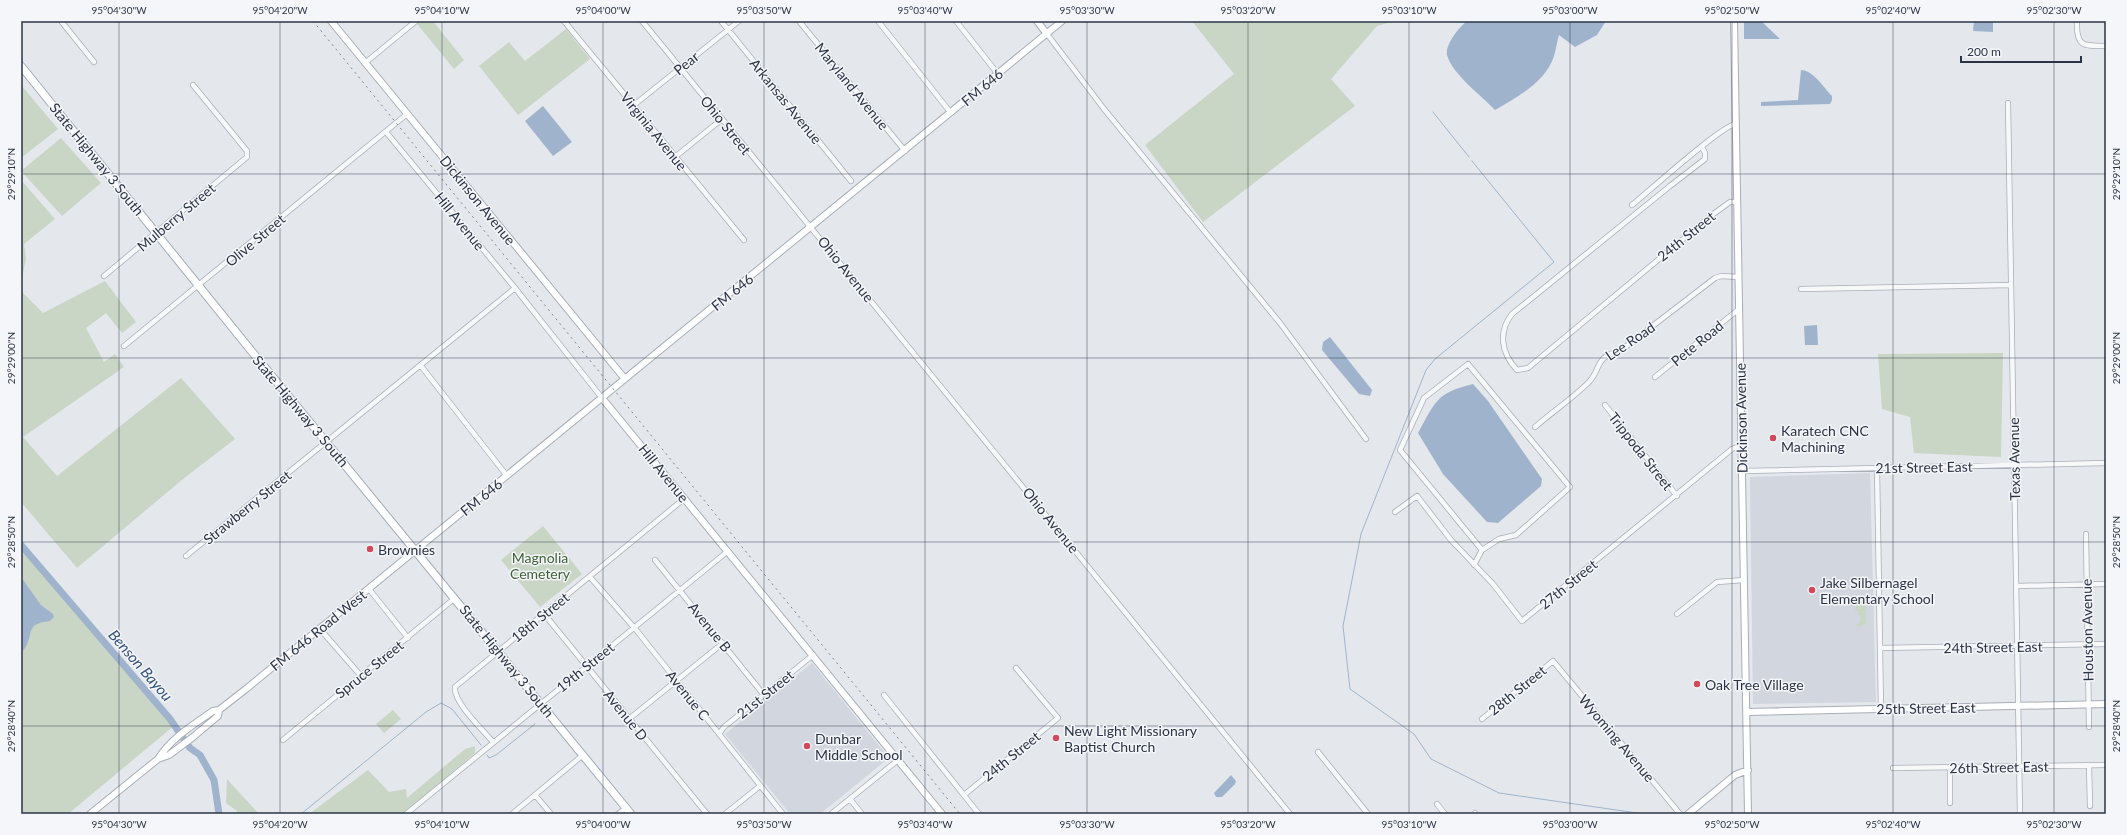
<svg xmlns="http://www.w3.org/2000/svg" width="2127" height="835" font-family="Lato,sans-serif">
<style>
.built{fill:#d2d6de}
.green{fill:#c9d6c5}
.water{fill:#9fb4cc}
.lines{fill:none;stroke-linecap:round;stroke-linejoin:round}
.stream{stroke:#9fb4cc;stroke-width:1}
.river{stroke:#9fb4cc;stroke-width:7}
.street-casing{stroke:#a9aeb7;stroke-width:6}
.secondary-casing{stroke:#a9aeb7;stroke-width:8}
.primary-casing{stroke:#a3abb8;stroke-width:9}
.street{stroke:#f7f8fa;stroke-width:4.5}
.secondary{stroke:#fff;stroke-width:6}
.primary{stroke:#fff;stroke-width:7}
.rail{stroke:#7d8696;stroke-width:1;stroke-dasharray:2 4;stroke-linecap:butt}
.ticks{fill:none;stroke:#2b3445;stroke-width:1;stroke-opacity:0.45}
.poi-dot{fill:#d1495b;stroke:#f4f6f9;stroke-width:1.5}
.labels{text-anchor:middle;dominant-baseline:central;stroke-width:3;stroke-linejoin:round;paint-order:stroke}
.street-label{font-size:14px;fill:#2b3445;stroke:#f4f6f9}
.poi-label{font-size:14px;fill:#2b3445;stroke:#f4f6f9;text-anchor:start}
.park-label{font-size:14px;fill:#3f6138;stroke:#f4f6f9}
.water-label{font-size:15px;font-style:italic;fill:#34527a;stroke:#f4f6f9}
.neatline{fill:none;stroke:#2b3445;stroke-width:1.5}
.ticks-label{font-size:10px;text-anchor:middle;fill:#2b3445}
</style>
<rect width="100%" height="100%" fill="#e4e7ec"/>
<path class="built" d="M1870,473L1876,702L1753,704L1750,477Z
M812,663L889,758L820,814H790L725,734Z"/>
<path class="green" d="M421,21H433L464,60L454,69L417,24Z
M1192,21H1394L1377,26L1331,79L1355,106L1203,222L1145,145L1234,74Z
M566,29L590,59L518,115L479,66L509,42L525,61Z
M21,85L58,129L21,158Z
M61,138L101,183L62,216L21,171Z
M21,180L55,219L24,244L26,259L21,282Z
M105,281L136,322L122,333L106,313L86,328L104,362L115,354L124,367L23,437L57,476L181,378L235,439L183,479L77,568L21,502V291L43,313Z
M2003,353L2001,457L1914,453L1910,417L1882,409L1878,354Z
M543,526L582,574L540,607L501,560Z
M21,545L175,725L68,814H21Z
M1857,604L1866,605V624L1858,627L1856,625L1860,622L1861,616L1857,614L1859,612L1855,610Z
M393,710L401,719L384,733L376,724Z
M475,746V753L403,814H309L368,770L389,792L406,789L407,798L465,749Z
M227,779L259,814H237V811L226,803Z"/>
<path class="water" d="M1467,21H1606L1597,35L1575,47L1559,35C1557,42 1556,49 1554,56C1546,82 1517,97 1495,110C1482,96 1452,74 1447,55C1445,45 1459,27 1467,21Z
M1744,21H1761L1780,39H1744Z
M1974,21H1993V32L1973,31Z
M1801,70C1813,70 1824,88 1832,96V100L1830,104L1761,106V102L1798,100Z
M543,106L572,142L553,156L525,121Z
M1817,325L1818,345H1805L1804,326Z
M1330,337L1372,390L1370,396L1359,394L1322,350L1323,342Z
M1473,384L1488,401L1542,479L1541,486L1498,523L1487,522L1443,474L1418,433C1436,401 1436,393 1473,384Z
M21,577L41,605L53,614L54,617L50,621C21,624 37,637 21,653Z
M1231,775L1236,781L1235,784L1222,797H1216L1214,793Z"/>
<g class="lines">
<path class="stream" d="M1433,112L1469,157
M1472,161L1554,262L1435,359L1426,370L1361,534L1343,626L1350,689L1414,734L1431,759L1499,793L1644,814
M487,755L489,758L496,755L535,724
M301,814L426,712L441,703L452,709L481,745"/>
<path class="river" d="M21,545L170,719L190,748L200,755L214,780L219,814"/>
<defs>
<path id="street" d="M61,21L94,62
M564,21L744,240
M642,21L1290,814
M721,21L851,181
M799,21L905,151
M878,21L951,113
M956,21L998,74
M2077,21C2076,47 2083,46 2106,46
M1047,34L1104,109L1280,323L1366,439
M365,63L416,21
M2008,103L2020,814
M634,105L739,21
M386,132L515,288L602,398
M1702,147L1705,153V159L1670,186L1512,314C1498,332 1501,353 1517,370L1528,368L1712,215L1730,202H1737
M675,157L722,119
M1632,205C1647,193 1723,124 1736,124
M104,276L247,157V151L193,85
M1801,289L2011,285
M124,346L407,114
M421,366L507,476
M1655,377L1739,309
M1605,405L1677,496
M1535,427C1552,412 1573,398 1589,382C1602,368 1594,357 1620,351L1715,278L1721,276L1739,277
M1877,468L1881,709
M1742,471L2106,463
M1395,512L1417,496L1451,540L1493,584L1522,621L1732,449L1742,445
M2086,534L2089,727
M186,556L515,288
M655,560L764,695
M1474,565L1482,550L1400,450L1424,398L1468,364L1570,487L1516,535L1499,539L1482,550
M590,577L637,631L783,814
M2017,586L2106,584
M369,589L408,638
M1677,614L1717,582L1744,580
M545,615L707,814
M320,629L361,676
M1880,648L2106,644
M884,695L979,814
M629,719L723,643
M1482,719L1553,661L1680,814
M719,734L724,727L813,655
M283,740L455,598
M493,742C483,730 453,702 455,687L685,498
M1318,752L1368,814
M2089,765L2090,806
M1893,768L2106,765
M535,795L551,814
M964,795L1058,718L1016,668
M850,799L862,814
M1950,803V768
M1437,804L1445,814
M406,814L728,551
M512,814L583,755
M618,814L626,808
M725,814L760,786
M831,814L898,760
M1474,814L1475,813"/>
<path id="secondary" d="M331,21L625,379
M1037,21L1047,34
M1734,21L1748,814
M602,398L942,814
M1747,712L2106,704
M158,759C171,738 193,725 213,711L219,710L246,689L1062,21
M90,814L158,759L169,755L193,737L218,716L219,710
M1688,814L1735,775L1748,770"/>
<path id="primary" d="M21,66L253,353L631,814"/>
</defs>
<use href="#street" class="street-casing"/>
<use href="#secondary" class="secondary-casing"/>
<use href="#primary" class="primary-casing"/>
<use href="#street" class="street"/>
<use href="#secondary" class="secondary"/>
<use href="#primary" class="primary"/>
<path class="rail" d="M313,21L960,814"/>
</g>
<path class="ticks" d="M119,21V814M280,21V814M442,21V814M603,21V814M764,21V814M925,21V814M1087,21V814M1248,21V814M1409,21V814M1570,21V814M1732,21V814M1893,21V814M2054,21V814M21,174H2106M21,358H2106M21,542H2106M21,726H2106"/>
<g class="poi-dot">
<circle cx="1773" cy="438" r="4"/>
<circle cx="370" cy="549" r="4"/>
<circle cx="1812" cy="590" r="4"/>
<circle cx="1697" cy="684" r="4"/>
<circle cx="1056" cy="738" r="4"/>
<circle cx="807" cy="746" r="4"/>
</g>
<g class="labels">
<g class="street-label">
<text transform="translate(686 63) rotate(-39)">Pear</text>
<text transform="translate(852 86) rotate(51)">Maryland Avenue</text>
<text transform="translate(982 87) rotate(-40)">FM 646</text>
<text transform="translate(786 101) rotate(51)">Arkansas Avenue</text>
<text transform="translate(726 125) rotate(51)">Ohio Street</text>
<text transform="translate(654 131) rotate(51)">Virginia Avenue</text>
<text transform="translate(97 159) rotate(51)">State Highway 3 South</text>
<text transform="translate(478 200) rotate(51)">Dickinson Avenue</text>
<text transform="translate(176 217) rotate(-40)">Mulberry Street</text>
<text transform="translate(460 221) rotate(51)">Hill Avenue</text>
<text transform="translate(1686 236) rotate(-39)">24th Street</text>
<text transform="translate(255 240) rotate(-40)">Olive Street</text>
<text transform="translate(846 269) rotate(51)">Ohio Avenue</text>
<text transform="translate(732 292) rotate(-39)">FM 646</text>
<text transform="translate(1630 341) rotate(-34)">Lee Road</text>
<text transform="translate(1697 343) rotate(-39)">Pete Road</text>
<text transform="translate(301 411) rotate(50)">State Highway 3 South</text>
<text transform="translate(1741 418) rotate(-91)">Dickinson Avenue</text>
<text transform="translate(1641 451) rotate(52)">Trippoda Street</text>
<text transform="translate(2014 459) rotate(-91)">Texas Avenue</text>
<text transform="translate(1924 467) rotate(-1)">21st Street East</text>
<text transform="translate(664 473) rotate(51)">Hill Avenue</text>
<text transform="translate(481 497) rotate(-39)">FM 646</text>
<text transform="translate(247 507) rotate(-39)">Strawberry Street</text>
<text transform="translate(1051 520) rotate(51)">Ohio Avenue</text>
<text transform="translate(1568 584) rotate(-39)">27th Street</text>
<text transform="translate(540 617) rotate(-39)">18th Street</text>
<text transform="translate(710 627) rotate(51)">Avenue B</text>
<text transform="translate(318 630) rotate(-39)">FM 646 Road West</text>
<text transform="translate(2087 630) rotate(-91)">Houston Avenue</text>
<text transform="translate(1993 647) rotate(-1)">24th Street East</text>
<text transform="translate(507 661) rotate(51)">State Highway 3 South</text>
<text transform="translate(585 667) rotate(-39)">19th Street</text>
<text transform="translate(369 669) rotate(-39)">Spruce Street</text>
<text transform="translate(1517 690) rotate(-39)">28th Street</text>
<text transform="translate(765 694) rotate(-39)">21st Street</text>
<text transform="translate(688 695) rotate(51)">Avenue C</text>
<text transform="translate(1926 708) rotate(-1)">25th Street East</text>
<text transform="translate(626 715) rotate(51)">Avenue D</text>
<text transform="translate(1617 738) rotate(50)">Wyoming Avenue</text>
<text transform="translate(1011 756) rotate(-39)">24th Street</text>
<text transform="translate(1999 767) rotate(-1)">26th Street East</text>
</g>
<g class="poi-label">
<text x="1781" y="430">Karatech CNC<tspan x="1781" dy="16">Machining</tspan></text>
<text x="378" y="549">Brownies</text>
<text x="1820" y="582">Jake Silbernagel<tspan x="1820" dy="16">Elementary School</tspan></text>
<text x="1705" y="684">Oak Tree Village</text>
<text x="1064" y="730">New Light Missionary<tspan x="1064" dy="16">Baptist Church</tspan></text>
<text x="815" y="738">Dunbar<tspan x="815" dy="16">Middle School</tspan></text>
</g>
<g class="park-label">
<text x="540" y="557">Magnolia<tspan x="540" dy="16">Cemetery</tspan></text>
</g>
<g class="water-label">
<text transform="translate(141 665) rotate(49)">Benson Bayou</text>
</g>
</g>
<rect width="2127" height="835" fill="none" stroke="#f4f6f9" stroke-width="44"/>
<path d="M1961 56v6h120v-6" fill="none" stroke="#2b3445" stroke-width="2"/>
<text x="1967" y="56" font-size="12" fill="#2b3445" stroke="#f4f6f9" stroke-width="3" paint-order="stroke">200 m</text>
<rect x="22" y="22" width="2083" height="791" class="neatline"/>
<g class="ticks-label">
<text x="119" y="14">95°04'30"W</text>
<text x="280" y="14">95°04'20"W</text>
<text x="442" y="14">95°04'10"W</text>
<text x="603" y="14">95°04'00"W</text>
<text x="764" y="14">95°03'50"W</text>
<text x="925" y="14">95°03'40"W</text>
<text x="1087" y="14">95°03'30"W</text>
<text x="1248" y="14">95°03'20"W</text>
<text x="1409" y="14">95°03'10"W</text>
<text x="1570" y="14">95°03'00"W</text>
<text x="1732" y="14">95°02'50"W</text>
<text x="1893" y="14">95°02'40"W</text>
<text x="2054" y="14">95°02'30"W</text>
<text transform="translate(11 174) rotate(-90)" y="4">29°29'10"N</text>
<text transform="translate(2116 174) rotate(-90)" y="4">29°29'10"N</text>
<text transform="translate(11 358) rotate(-90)" y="4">29°29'00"N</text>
<text transform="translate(2116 358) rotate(-90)" y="4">29°29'00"N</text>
<text transform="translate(11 542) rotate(-90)" y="4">29°28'50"N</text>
<text transform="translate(2116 542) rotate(-90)" y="4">29°28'50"N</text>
<text transform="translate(11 726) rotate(-90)" y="4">29°28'40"N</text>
<text transform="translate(2116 726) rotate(-90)" y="4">29°28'40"N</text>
<text x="119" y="828">95°04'30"W</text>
<text x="280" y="828">95°04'20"W</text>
<text x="442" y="828">95°04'10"W</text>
<text x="603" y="828">95°04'00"W</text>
<text x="764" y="828">95°03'50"W</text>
<text x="925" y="828">95°03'40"W</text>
<text x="1087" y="828">95°03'30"W</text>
<text x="1248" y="828">95°03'20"W</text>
<text x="1409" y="828">95°03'10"W</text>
<text x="1570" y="828">95°03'00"W</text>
<text x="1732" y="828">95°02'50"W</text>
<text x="1893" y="828">95°02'40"W</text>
<text x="2054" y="828">95°02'30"W</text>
</g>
</svg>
